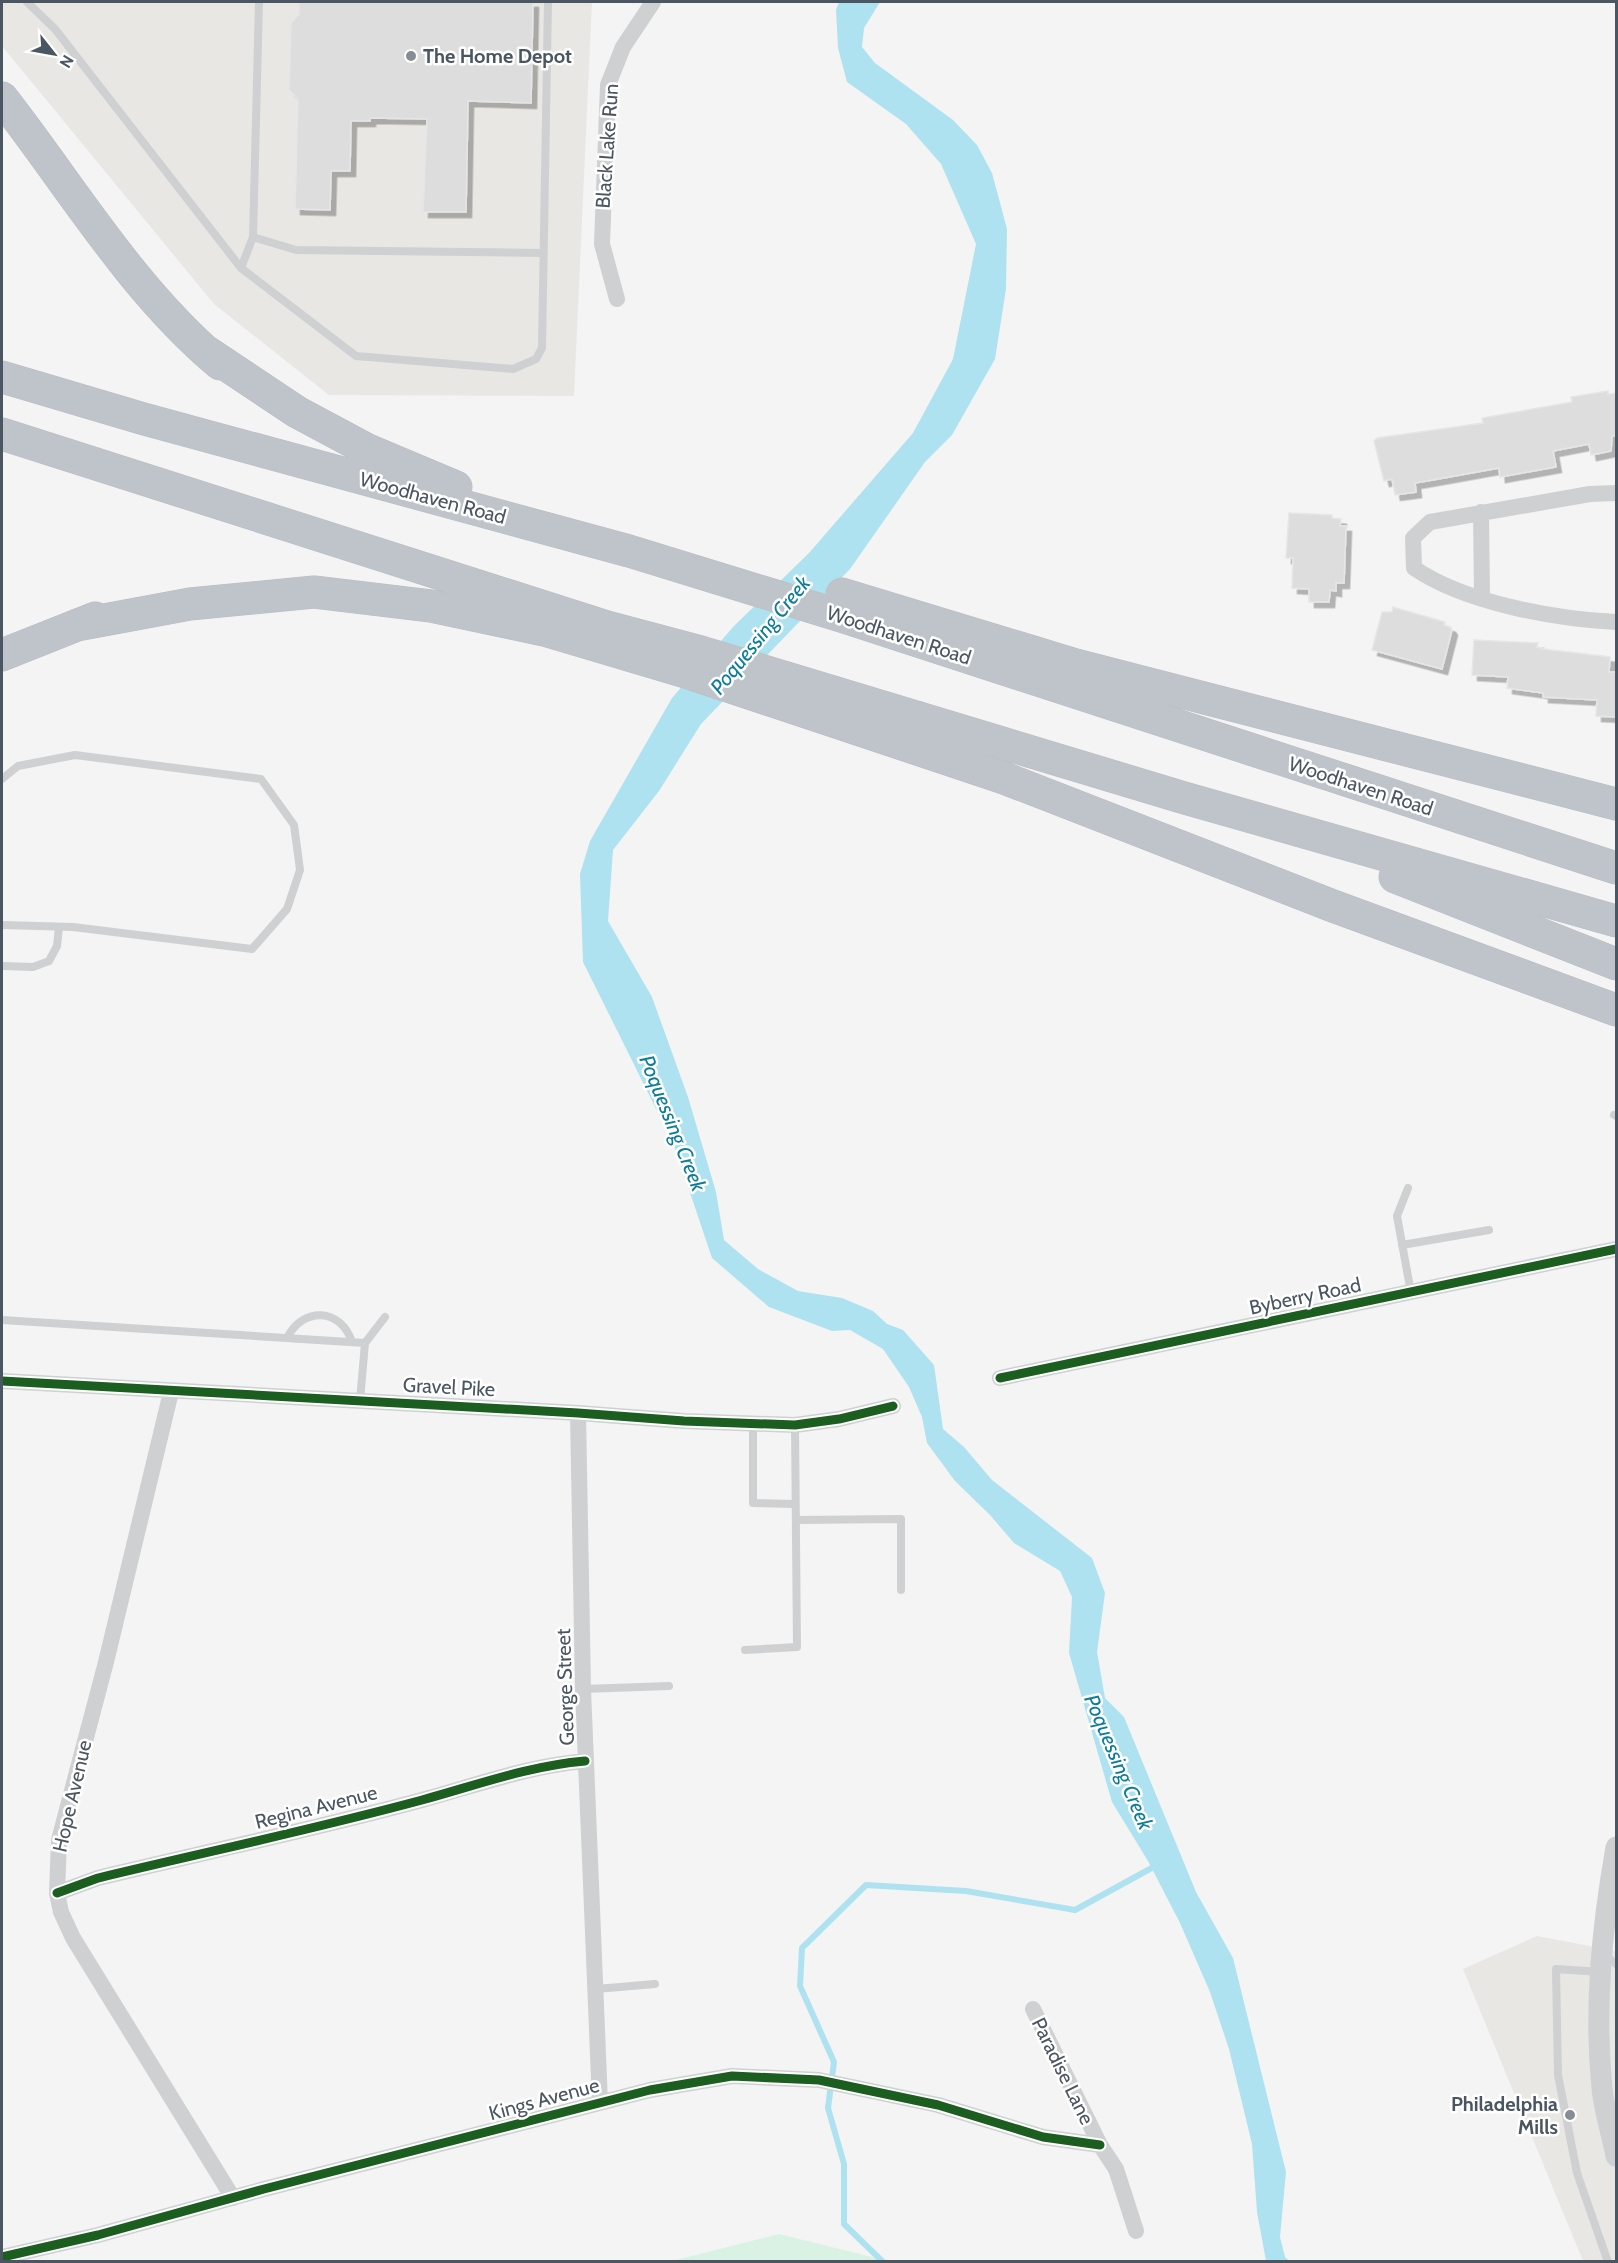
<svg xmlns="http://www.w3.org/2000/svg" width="1618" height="2263" font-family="Cabin,sans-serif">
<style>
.commercial{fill:#e8e7e3}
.green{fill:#d9f2e3}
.water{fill:#aee2f0}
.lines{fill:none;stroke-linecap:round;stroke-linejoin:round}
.stream{stroke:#aee2f0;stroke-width:6}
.building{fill:#ddddde;stroke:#e5e6e7;stroke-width:1.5;filter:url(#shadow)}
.motorway-casing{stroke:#b9bec3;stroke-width:33}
.service{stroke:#ced0d2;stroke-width:8}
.minor{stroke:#ced0d2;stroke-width:16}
.tertiary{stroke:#ced0d2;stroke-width:21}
.motorway{stroke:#bec4c9;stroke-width:32}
.cycleway-casing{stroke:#fff;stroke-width:13}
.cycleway{stroke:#1b5e20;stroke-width:9}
.poi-dot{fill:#868d94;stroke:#fff;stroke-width:2}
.labels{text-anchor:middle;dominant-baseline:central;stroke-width:5;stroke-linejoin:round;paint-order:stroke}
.poi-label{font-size:20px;font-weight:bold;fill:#4a5661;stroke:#fff;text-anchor:start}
.street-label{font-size:20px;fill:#4a5661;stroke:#fff}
.water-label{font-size:21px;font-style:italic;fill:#0c7c9b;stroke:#fff}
</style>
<defs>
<filter id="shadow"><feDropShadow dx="5.5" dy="5.5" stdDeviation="0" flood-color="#0004"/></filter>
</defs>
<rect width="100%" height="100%" fill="#f4f4f4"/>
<path class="commercial" d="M2,2H592L574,396L329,395L214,304L2,46Z
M1537,1936L1616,1951V2261H1583L1463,1969Z"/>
<path class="green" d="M779,2234L888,2261H672Z"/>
<path class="water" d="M839,2H880L864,28L862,47L875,63L953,120L977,145L992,173L1007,229L1006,289L995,359L952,435L925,462L850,569L701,724L659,791L613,850L608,921L652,997L688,1097L716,1192L724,1240L758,1269L798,1291L842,1298L873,1311L887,1324L903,1330L934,1365L943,1429L964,1447L992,1480L1092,1558L1105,1593L1097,1652L1105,1698L1124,1717L1196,1892L1233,1958L1286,2172L1280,2237L1285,2257L1289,2261H1266L1257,2212L1252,2144L1229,2049L1210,1992L1180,1923L1148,1861L1112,1802L1069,1653L1072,1597L1060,1571L1014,1543L990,1515L955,1481L927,1443L922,1417L909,1387L883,1349L850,1330L832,1331L769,1307L712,1258L674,1145L583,962L580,874L590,841L672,698L733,627L809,553L913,433L953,359L976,244L941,164L906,124L847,82L838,48L836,10Z"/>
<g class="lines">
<path class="stream" d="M883,2262L844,2224V2164L828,2108L834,2062L800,1986L802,1948L866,1885L966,1891L1075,1910L1159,1864"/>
</g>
<path class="building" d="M299,2H533L531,103L468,101L466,212H423L427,119L370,118V121H351L350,171H331L330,210L295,209L298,99L289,90L291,23L299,14Z
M1608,391V394L1617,393V435L1612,436L1611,451L1591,455L1589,444L1553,451L1556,467L1500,477L1499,468L1438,479L1415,483L1416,492L1395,495L1392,479L1384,481L1374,441L1377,438L1483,423L1482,418L1572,402L1571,397Z
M1289,513L1332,515V518L1341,519L1340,526H1346L1344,583H1336V591L1330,590L1329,602H1309V589L1292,588L1293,558H1286Z
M1393,607L1445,622L1444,625L1450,627L1452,630L1442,669L1372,650L1382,612H1392Z
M1474,640L1538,643L1537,647L1543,649L1610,657L1609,672H1617V717L1596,716L1597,700L1543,697V693L1507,688L1508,677L1472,675Z"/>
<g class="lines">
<defs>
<path id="motorway" d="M2,98C73,189 131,289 220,364
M204,350L297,412L368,450L456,487
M2,377L144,419L629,551L844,617L1616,868
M2,434L607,627L701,652L1181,797L1616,921
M842,594L1076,665L1616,804
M77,625L190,604L314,592L431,606L544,630L692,674L1004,778L1333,906L1616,1010
M2,655L95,618
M1395,877L1616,964"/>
</defs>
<use href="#motorway" class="motorway-casing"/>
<path class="service" d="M27,2L55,29L241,268L356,356L513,369L536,359L542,348L548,2
M253,237L296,250L542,253
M241,268L253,237L259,2
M2,779L18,766L75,755L261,779L294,825L300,870L287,909L252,949L73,927L2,925
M2,966L33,967L49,961L57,946L59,927
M1614,1115L1616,1116
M1408,1188L1397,1216L1411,1293
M1402,1245L1489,1230
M2,1320L365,1343L360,1401
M287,1338C303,1306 341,1308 352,1342
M365,1343L385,1317
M753,1424V1503L795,1504
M796,1520L901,1519V1590
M745,1650L797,1647L795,1425
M583,1689L669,1686
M1603,1953L1616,1964
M1600,1972L1556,1969L1558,2075L1577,2173L1608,2262
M596,1989L655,1984"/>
<path class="minor" d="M617,299L602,244L608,85L623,47L653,2
M1616,493L1590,494L1430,522L1413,538L1414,568C1465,603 1555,619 1616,622
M1481,512L1482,598
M1000,1378L1616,1249
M2,1381L578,1413L684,1421L795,1425L839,1419L893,1406
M171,1392L106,1662L59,1840L57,1893L61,1912L73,1938L233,2198
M578,1413L583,1689L600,2103
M57,1893L98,1878C206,1852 315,1829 422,1800C477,1785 528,1766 585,1761
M1033,2009L1100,2145L1116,2169L1136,2231
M2,2257L98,2235L264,2189L650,2090L732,2076L819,2080L938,2105L1043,2137L1100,2145"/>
<path class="tertiary" d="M1616,1847C1602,1927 1594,2007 1602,2088C1604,2111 1612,2134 1616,2156"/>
<use href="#motorway" class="motorway"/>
<defs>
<path id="cycleway" d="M1000,1378L1616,1249
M2,1381L578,1413L684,1421L795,1425L839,1419L893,1406
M57,1893L98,1878C206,1852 315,1829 422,1800C477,1785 528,1766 585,1761
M2,2257L98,2235L264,2189L650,2090L732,2076L819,2080L938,2105L1043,2137L1100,2145"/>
</defs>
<use href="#cycleway" class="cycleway-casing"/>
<use href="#cycleway" class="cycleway"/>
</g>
<g class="poi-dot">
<circle cx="411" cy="56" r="6"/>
<circle cx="1570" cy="2115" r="6"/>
</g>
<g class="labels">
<g class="poi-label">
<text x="423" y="56">The Home Depot</text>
<text x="1558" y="2104" text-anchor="end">Philadelphia<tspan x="1558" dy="23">Mills</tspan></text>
</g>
<g class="street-label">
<text transform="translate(607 146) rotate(-86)">Black Lake Run</text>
<text transform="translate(433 498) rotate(15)">Woodhaven Road</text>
<text transform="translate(899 635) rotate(18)">Woodhaven Road</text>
<text transform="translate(1361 786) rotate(18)">Woodhaven Road</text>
<text transform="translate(1305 1296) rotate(-12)">Byberry Road</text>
<text transform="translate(449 1387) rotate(3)">Gravel Pike</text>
<text transform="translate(565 1687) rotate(-92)">George Street</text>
<text transform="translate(72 1796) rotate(-77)">Hope Avenue</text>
<text transform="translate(316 1807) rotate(-14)">Regina Avenue</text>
<text transform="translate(1063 2071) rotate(64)">Paradise Lane</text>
<text transform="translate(544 2099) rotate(-15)">Kings Avenue</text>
</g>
<g class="water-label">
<text transform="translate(760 635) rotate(-51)">Poquessing Creek</text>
<text transform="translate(673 1123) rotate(68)">Poquessing Creek</text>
<text transform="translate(1119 1762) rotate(67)">Poquessing Creek</text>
</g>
</g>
<rect width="1618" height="2263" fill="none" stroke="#4a5661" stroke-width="6"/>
<g transform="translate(54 54) rotate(121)" stroke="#ffffff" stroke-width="4.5" paint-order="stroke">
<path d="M0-4.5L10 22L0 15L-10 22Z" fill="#4a5661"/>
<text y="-9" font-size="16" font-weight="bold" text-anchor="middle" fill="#4a5661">N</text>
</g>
</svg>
